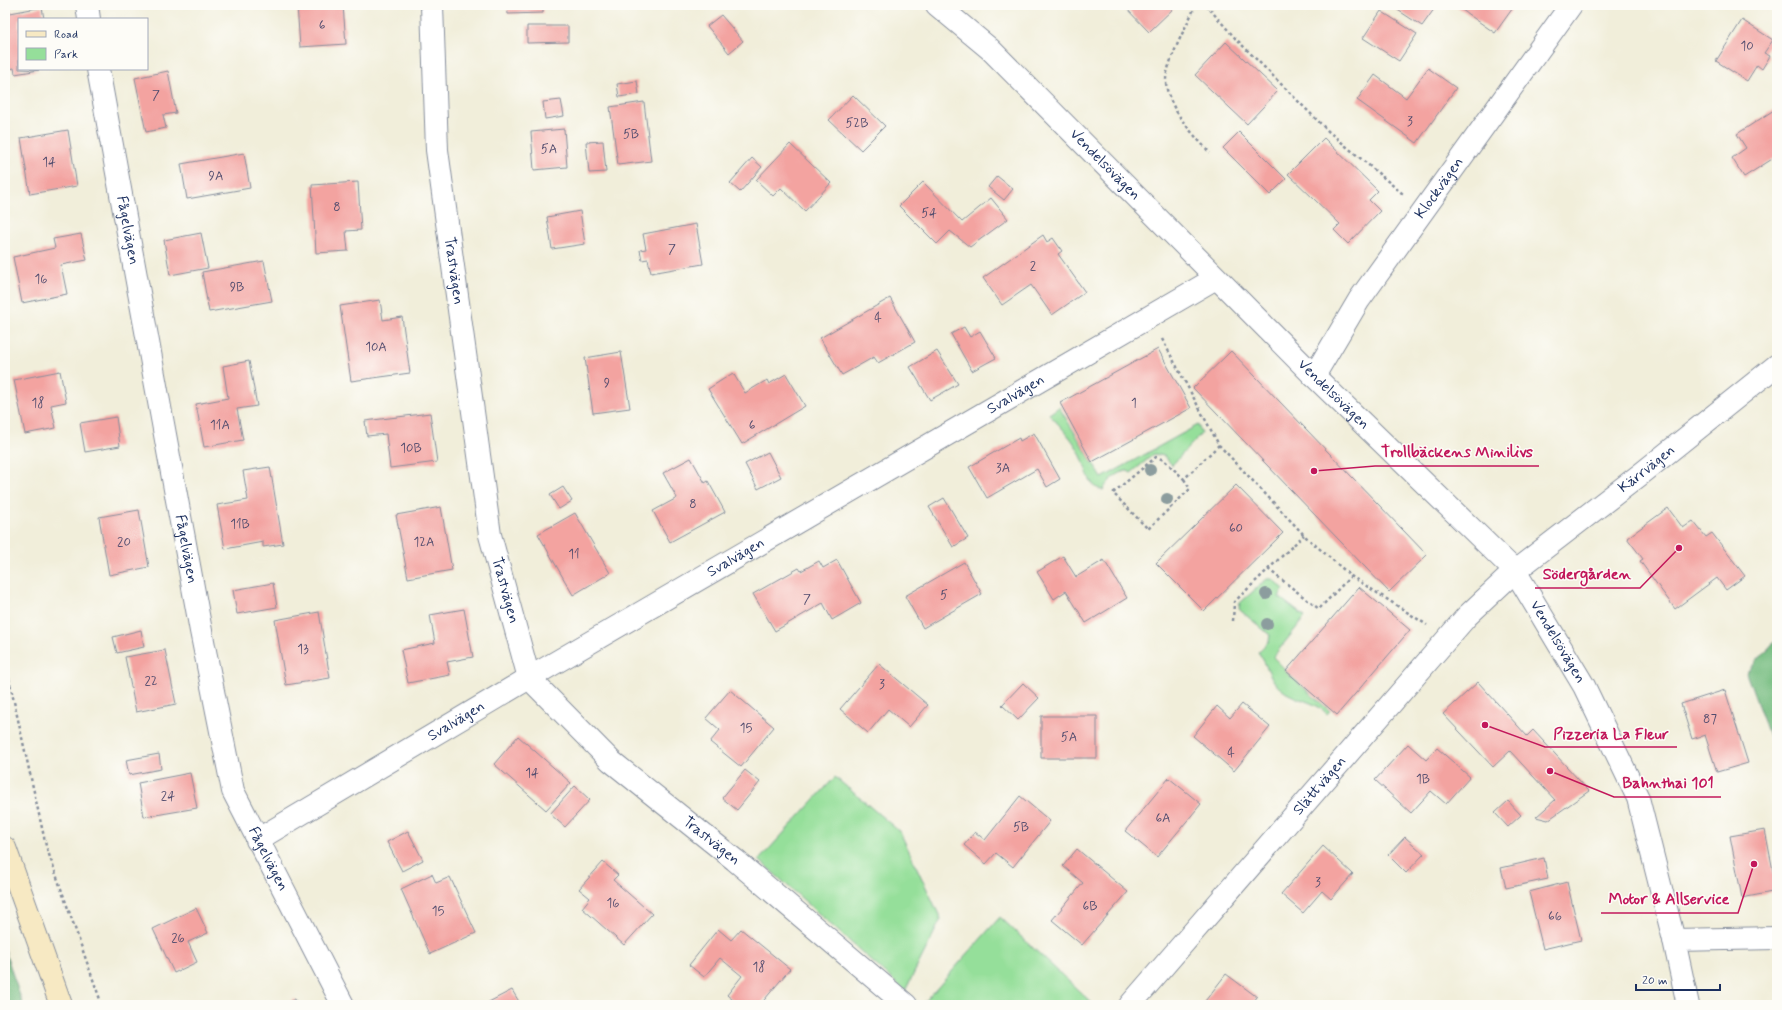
<svg xmlns="http://www.w3.org/2000/svg" width="1782" height="1010" font-family="Mynerve,sans-serif">
<style>
.green{fill:#95df9a;stroke:#58877c}
.forest{fill:#78be82;stroke:#4a7670}
.building{fill:#f3a3a0}
.lines{fill:none;stroke-linecap:round;stroke-linejoin:round}
.minor-casing{stroke:#868e9c;stroke-width:24}
.secondary-casing{stroke:#868e9c;stroke-width:24}
.path{stroke:#868e9c;stroke-width:2.5;stroke-dasharray:3 3;stroke-linecap:butt}
.minor{stroke:#fff;stroke-width:22}
.secondary{stroke:#f7e9c3;stroke-width:22}
.tree{fill:#8c9d9e}
.labels{text-anchor:middle;dominant-baseline:central;stroke-width:3;stroke-linejoin:round;paint-order:stroke}
.number-label{font-size:13px;fill:#514c6e}
.street-label{font-size:15px;fill:#1b2f5e;stroke:#fdfcf7}
.leader{fill:none;stroke:#c2185b;stroke-width:1.5}
.callout-dot{fill:#c2185b;stroke:#fdfcf7;stroke-width:1.5}
.callout-label{font-size:16px;text-anchor:middle;font-weight:bold;fill:#c2185b;stroke:#fdfcf7;stroke-width:3;stroke-linejoin:round;paint-order:stroke}
</style>
<rect width="100%" height="100%" fill="#fdfcf7"/>
<filter id="ink" filterUnits="userSpaceOnUse"><feTurbulence type="fractalNoise" baseFrequency=".025" numOctaves="2"/><feDisplacementMap in="SourceGraphic" scale="8" xChannelSelector="R" yChannelSelector="G"/><feConvolveMatrix kernelMatrix="1 2 1 2 8 2 1 2 1" color-interpolation-filters="sRGB"/></filter>
<filter id="wash" filterUnits="userSpaceOnUse"><feTurbulence type="fractalNoise" baseFrequency=".012" numOctaves="4" result="noise"/><feDisplacementMap in="SourceGraphic" scale="16" xChannelSelector="R" yChannelSelector="G"/><feGaussianBlur stdDeviation="0.9" result="paint"/><feColorMatrix in="noise" values="0 0 0 0 0 0 0 0 0 0 0 0 0 0 0 0 0 1.4 0 .05"/><feComposite in="paint" operator="in"/></filter>
<g filter="url(#wash)">
<rect width="100%" height="100%" fill="#f1eeda"/>
<path class="green" d="M1059,407L1102,478L1198,425L1202,433L1172,465L1164,456L1154,454L1131,473L1128,471C1120,470 1106,483 1103,490C1089,488 1087,470 1082,458C1075,441 1062,428 1049,414Z
M1267,579H1272L1284,589L1279,597L1305,617L1273,657L1286,670L1285,671L1330,711L1327,714C1315,700 1295,701 1281,689C1270,681 1267,663 1258,652L1269,641L1270,635L1241,611L1239,609L1240,603Z
M835,777L900,832L941,919L905,991L759,860Z
M1000,917L1094,1005H926L924,1003Z"/>
<path class="forest" d="M1777,639V757L1746,673Z
M5,951L23,1005H5Z"/>
<g id="blocks">
<path class="building" d="M297,5H343L346,44L300,47Z
M507,5H543V13L508,14Z
M1123,5H1177L1149,32Z
M1390,5H1437L1422,26Z
M1455,5H1515L1495,33Z
M42,7L44,19H19V69L39,70L15,74L14,68L5,70V14Z
M1381,11L1417,34L1399,61L1363,38Z
M721,15L743,41L729,53L707,26Z
M1742,20L1773,40L1764,53L1770,56L1762,69L1757,65L1747,81L1716,61Z
M527,26H568V42L527,43Z
M1226,42L1278,91L1247,124L1195,75Z
M1428,68L1456,88L1417,143L1357,100L1375,75L1406,98Z
M168,71L176,113L163,115L166,128L146,132L135,78Z
M637,81L639,94L619,97L617,84Z
M853,95L885,126L861,150L829,120Z
M561,100L564,116L545,119L543,102Z
M644,102L651,161L618,165L610,107Z
M1777,108V156L1744,177L1732,158L1746,148L1737,134Z
M564,129L567,167L534,170L531,132Z
M68,130L77,186L30,194L21,138Z
M1239,132L1286,179L1270,195L1223,148Z
M1324,138L1378,191L1369,200L1380,211L1348,244L1334,230L1340,224L1288,174Z
M603,141L606,172L589,173L586,142Z
M790,144L831,183L805,211L781,188L773,196L756,180Z
M244,153L250,188L187,199L181,164Z
M752,158L762,167L740,192L730,183Z
M997,176L1013,189L1004,200L988,187Z
M358,182L361,230L346,231L348,251L316,253L312,185Z
M923,182L962,222L991,198L1008,219L970,247L950,231L937,244L899,206Z
M580,211L585,244L552,249L547,217Z
M696,224L703,264L651,273L648,259L642,260L640,250L646,249L643,234Z
M201,233L208,268L170,275L164,240Z
M81,234L87,260L61,265L67,294L22,303L13,257L55,248L53,239Z
M1043,235L1047,242L1053,238L1062,251L1058,254L1085,292L1052,315L1031,285L1002,305L983,278Z
M264,261L272,301L209,312L202,272Z
M890,298L915,342L878,363L874,357L842,375L820,338Z
M380,300L383,320L402,317L410,373L351,381L340,306Z
M964,327L970,337L980,331L996,358L972,371L951,334Z
M1158,349L1191,408L1092,462L1060,403Z
M937,351L958,384L930,400L910,367Z
M1231,351L1427,555L1389,592L1193,388Z
M621,352L630,408L593,413L585,358Z
M249,361L257,406L237,409L243,440L204,447L196,404L228,398L223,366Z
M60,371L66,402L51,405L56,428L25,434L14,380Z
M733,373L745,393L767,380L769,384L786,374L805,406L742,444L708,389Z
M430,413L437,462L390,468L386,434L367,436L365,421Z
M116,417L120,446L85,452L80,423Z
M1034,433L1060,479L1047,487L1037,469L987,498L969,467L1019,438L1020,441Z
M768,452L781,477L758,489L745,464Z
M691,458L705,483L708,481L725,512L670,542L653,511L677,498L663,473Z
M270,467L283,544L263,547V542L225,549L217,505L248,500L243,471Z
M1236,485L1283,533L1204,611L1156,563Z
M563,487L572,501L559,509L550,495Z
M944,498L968,538L953,547L929,507Z
M441,507L452,570L408,578L396,515Z
M1668,508L1683,528L1693,521L1706,537L1712,533L1745,576L1726,590L1717,578L1675,609L1640,561L1643,559L1627,538Z
M139,510L149,567L109,575L99,517Z
M575,513L610,573L573,595L538,534Z
M1063,556L1076,577L1104,560L1127,598L1086,623L1066,591L1054,599L1037,572Z
M837,560L861,603L832,620L823,603L775,631L753,594L799,568L801,571L819,561L823,568Z
M964,562L982,594L923,628L905,596Z
M273,583L277,607L237,614L233,590Z
M1359,587L1410,630L1337,715L1286,671Z
M464,609L473,657L447,662L450,675L408,683L401,650L435,643L430,615Z
M319,612L330,678L286,685L275,620Z
M141,630L144,647L117,653L113,637Z
M165,650L176,704L136,712L125,657Z
M879,664L928,705L909,727L888,709L868,733L840,709Z
M1478,682L1527,736L1533,730L1589,791L1548,820L1536,817L1555,800L1510,751L1493,767L1443,714Z
M1023,683L1039,698L1018,720L1002,705Z
M730,690L774,727L741,767L710,742L720,730L706,718Z
M1725,690L1748,763L1717,772L1705,735L1692,739L1681,704Z
M1242,704L1270,727L1234,771L1193,736L1217,706L1230,718Z
M1041,716H1097V758H1041Z
M518,736L571,783L546,810L494,764Z
M1408,744L1426,760L1437,748L1470,777L1446,804L1431,791L1411,813L1375,780Z
M159,754L161,769L129,775L126,760Z
M745,770L760,782L737,810L722,798Z
M190,773L197,808L144,817L138,783Z
M1169,778L1201,804L1157,857L1125,831Z
M575,786L590,800L565,827L550,814Z
M1020,796L1050,821L1013,867L996,853L986,864L964,845L975,832L985,840Z
M1508,801L1521,815L1508,827L1495,813Z
M1765,830L1777,891L1742,898L1730,836Z
M408,831L423,860L402,871L387,842Z
M1405,837L1424,854L1406,873L1388,855Z
M1323,846L1353,874L1331,899L1322,891L1303,913L1281,894Z
M1077,849L1128,892L1082,945L1052,920L1083,883L1063,866Z
M1544,858L1548,879L1506,888L1501,868Z
M603,862L618,875L613,880L652,914L624,945L582,908L590,898L579,889Z
M432,874L436,883L450,877L476,933L430,954L401,889Z
M1567,882L1581,940L1543,949L1529,892Z
M196,908L208,933L188,942L197,962L174,973L153,929Z
M718,929L731,940L741,929L790,969L760,1005H739L727,995L742,976L720,958L704,977L689,965Z
M1226,974L1257,997L1251,1005H1202Z
M512,990L521,1005H483Z
M295,999L298,1005H283Z"/>
</g>
</g>
<g filter="url(#ink)">
<use href="#blocks" fill-opacity="0" stroke="#868e9c" stroke-width="1"/>
<g class="lines">
<defs>
<g id="minor">
<path d="M87,5L89,19"/>
<path id="s1" d="M432,5L437,150L490,535L529,678L611,761L735,860L906,1005"/>
<path id="s2" d="M937,5L990,49L1314,376L1515,571L1584,686L1638,798L1674,940L1688,1005"/>
<path id="s3" d="M98,69L201,631L233,791L343,1005"/>
<path id="s4" d="M1314,376L1359,300L1571,5"/>
<path id="s5" d="M257,840L529,678L1216,278"/>
<path d="M1674,940L1777,938"/>
<path id="s6" d="M1130,1005L1467,616L1515,571L1641,474L1777,365"/>
</g>
<path id="secondary" d="M5,848L61,1005"/>
</defs>
<use href="#minor" class="minor-casing"/>
<use href="#secondary" class="secondary-casing"/>
<path class="path" d="M1196,5C1188,22 1167,62 1166,79C1165,106 1194,135 1210,153
M1206,5L1235,38L1328,131L1403,194
M1162,339L1219,445L1306,537L1351,576L1427,625
M1184,479L1190,489L1148,529L1113,493L1156,457L1164,460L1184,479L1219,445
M1268,569L1319,609L1351,576
M1233,621L1234,602L1304,535
M5,661L46,846L102,1005"/>
<use href="#minor" class="minor"/>
<use href="#secondary" class="secondary"/>
</g>
<g class="tree">
<circle cx="1150" cy="470" r="6"/>
<circle cx="1167" cy="499" r="6"/>
<circle cx="1266" cy="594" r="6"/>
<circle cx="1267" cy="624" r="6"/>
</g>
</g>
<g class="labels">
<g class="number-label">
<text x="322" y="25">6</text>
<text x="1747" y="46">10</text>
<text x="156" y="95">7</text>
<text x="1410" y="121">3</text>
<text x="857" y="123">52B</text>
<text x="631" y="134">5B</text>
<text x="549" y="149">5A</text>
<text x="49" y="162">14</text>
<text x="216" y="176">9A</text>
<text x="337" y="207">8</text>
<text x="929" y="213">54</text>
<text x="672" y="249">7</text>
<text x="1033" y="266">2</text>
<text x="41" y="279">16</text>
<text x="237" y="287">9B</text>
<text x="878" y="318">4</text>
<text x="376" y="347">10A</text>
<text x="607" y="383">9</text>
<text x="38" y="403">18</text>
<text x="1134" y="403">1</text>
<text x="220" y="425">11A</text>
<text x="752" y="425">6</text>
<text x="411" y="448">10B</text>
<text x="1003" y="468">3A</text>
<text x="693" y="504">8</text>
<text x="240" y="524">11B</text>
<text x="1236" y="528">60</text>
<text x="124" y="542">20</text>
<text x="424" y="542">12A</text>
<text x="574" y="554">11</text>
<text x="944" y="595">5</text>
<text x="807" y="599">7</text>
<text x="303" y="649">13</text>
<text x="151" y="681">22</text>
<text x="882" y="684">3</text>
<text x="1710" y="719">87</text>
<text x="746" y="728">15</text>
<text x="1069" y="737">5A</text>
<text x="1231" y="753">4</text>
<text x="532" y="773">14</text>
<text x="1423" y="779">1B</text>
<text x="168" y="796">24</text>
<text x="1163" y="818">6A</text>
<text x="1021" y="827">5B</text>
<text x="1318" y="882">3</text>
<text x="613" y="903">16</text>
<text x="1090" y="906">6B</text>
<text x="438" y="911">15</text>
<text x="1555" y="916">66</text>
<text x="178" y="938">26</text>
<text x="759" y="967">18</text>
</g>
<g class="street-label">
<text stroke="none"><textPath href="#s2" startOffset="232">Vendelsövägen</textPath></text>
<text stroke="none"><textPath href="#s4" startOffset="226">Klockvägen</textPath></text>
<text stroke="none"><textPath href="#s3" startOffset="164">Fågelvägen</textPath></text>
<text stroke="none"><textPath href="#s1" startOffset="267">Trastvägen</textPath></text>
<text stroke="none"><textPath href="#s2" startOffset="556">Vendelsövägen</textPath></text>
<text stroke="none"><textPath href="#s5" startOffset="880">Svalvägen</textPath></text>
<text stroke="none"><textPath href="#s6" startOffset="747">Kärrvägen</textPath></text>
<text stroke="none"><textPath href="#s3" startOffset="488">Fågelvägen</textPath></text>
<text stroke="none"><textPath href="#s5" startOffset="556">Svalvägen</textPath></text>
<text stroke="none"><textPath href="#s1" startOffset="591">Trastvägen</textPath></text>
<text stroke="none"><textPath href="#s2" startOffset="892">Vendelsövägen</textPath></text>
<text stroke="none"><textPath href="#s5" startOffset="232">Svalvägen</textPath></text>
<text stroke="none"><textPath href="#s6" startOffset="290">Slättvägen</textPath></text>
<text stroke="none"><textPath href="#s1" startOffset="927">Trastvägen</textPath></text>
<text stroke="none"><textPath href="#s3" startOffset="811">Fågelvägen</textPath></text>
</g>
</g>
<path class="leader" d="M1314 471L1375 466H1539M1679 548L1640 588H1535M1485 725L1545 747H1677M1550 771L1614 797H1721M1754 864L1738 913H1601"/>
<g class="callout-dot">
<circle cx="1314" cy="471" r="4"/>
<circle cx="1679" cy="548" r="4"/>
<circle cx="1485" cy="725" r="4"/>
<circle cx="1550" cy="771" r="4"/>
<circle cx="1754" cy="864" r="4"/>
</g>
<g class="callout-label">
<text x="1457" y="457">Trollbäckens Minilivs</text>
<text x="1587" y="579">Södergården</text>
<text x="1611" y="739">Pizzeria La Fleur</text>
<text x="1668" y="788">Bahnthai 101</text>
<text x="1669" y="904">Motor &amp; Allservice</text>
</g>
<rect width="1782" height="1010" fill="none" stroke="#fdfcf7" stroke-width="20"/>
<rect x="18" y="18" width="130" height="52" fill="#fdfcf7" stroke="#a3aaba"/>
<rect x="26" y="31" width="20" height="6" fill="#f7e9c3" stroke="#a3aaba"/>
<text x="54" y="38" font-size="12" fill="#1b2f5e">Road</text>
<rect x="26" y="48" width="20" height="12" fill="#95df9a" stroke="#a3aaba"/>
<text x="54" y="58" font-size="12" fill="#1b2f5e">Park</text>
<path d="M1636 984v6h84v-6" fill="none" stroke="#1b2f5e" stroke-width="2"/>
<text x="1642" y="984" font-size="12" fill="#1b2f5e" stroke="#fdfcf7" stroke-width="3" paint-order="stroke">20 m</text>
</svg>
